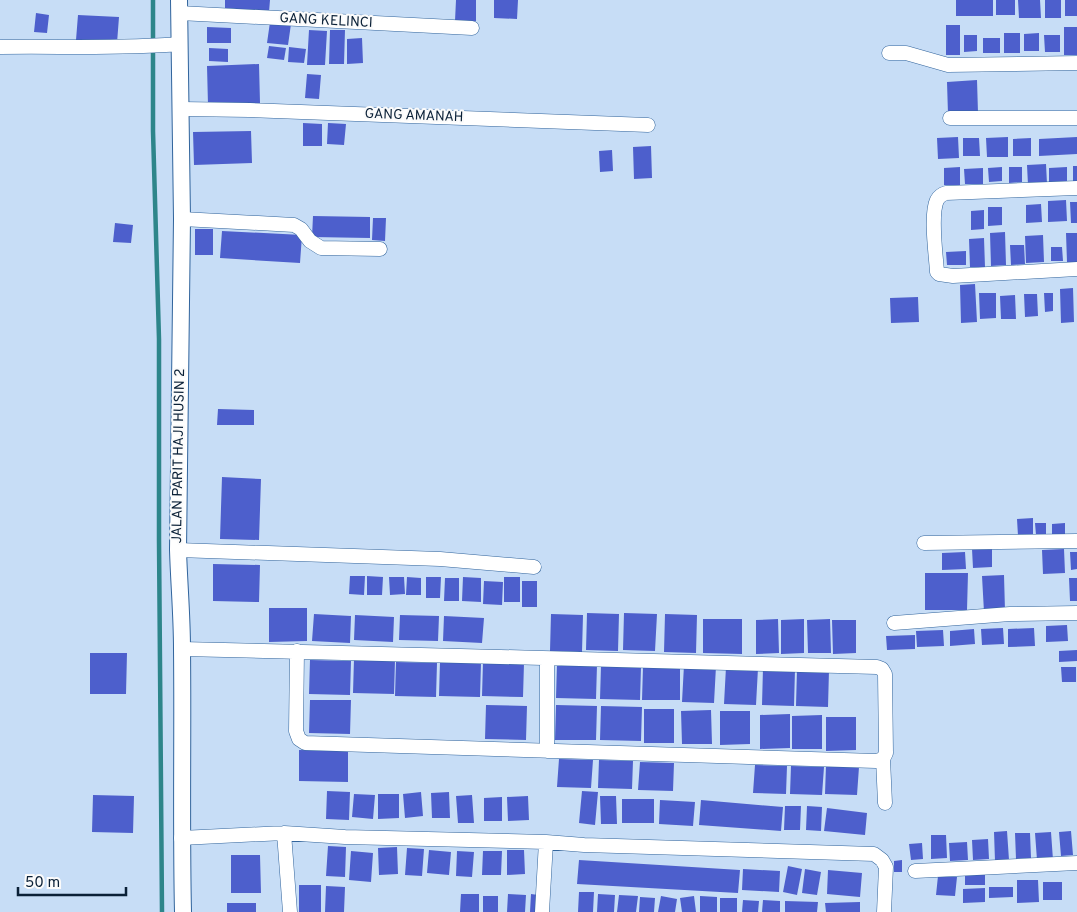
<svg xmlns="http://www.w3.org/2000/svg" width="1077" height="912" font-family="Overpass,sans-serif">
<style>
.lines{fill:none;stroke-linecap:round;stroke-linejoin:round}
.stream{stroke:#2d858a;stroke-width:4.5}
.building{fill:#4d5fcc}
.minor-casing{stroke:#31649c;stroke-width:15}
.tertiary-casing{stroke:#31649c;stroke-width:18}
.minor{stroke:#fff;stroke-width:14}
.tertiary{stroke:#fff;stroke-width:16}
.labels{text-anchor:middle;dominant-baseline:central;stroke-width:4;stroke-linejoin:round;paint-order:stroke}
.street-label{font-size:14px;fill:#0a2037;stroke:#fbfbfb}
</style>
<rect width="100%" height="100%" fill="#c7ddf6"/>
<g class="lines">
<path class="stream" d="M153,0V131L159,339V540L162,912"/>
</g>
<path class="building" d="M225,0H270L269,12L225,8Z
M456,0H476V21H455Z
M494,0H518L517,19L494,18Z
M956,0H993V16H956Z
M996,0H1015V15H996Z
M1018,0H1040L1041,18H1019Z
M1045,0H1061V18H1045Z
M1065,0H1077V16H1065Z
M36,13L49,15L47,33L34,32Z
M78,15L119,17L117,43L76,40Z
M270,22L291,24L288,45L267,43Z
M946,25H960V55H946Z
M207,27L231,28V43H207Z
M1064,27H1077V55H1064Z
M309,30L327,31L325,65H307Z
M330,30H345L344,64H329Z
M1004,33H1020V53H1004Z
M1039,33V51H1024V34Z
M964,35H977V51L964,52Z
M1044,35H1060V52H1045Z
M362,38L363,63L347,64V39Z
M983,38H1000V53H983Z
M269,46L286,48L284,60L267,58Z
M289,47L306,49L304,63L288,62Z
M209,48L228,49V62L209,61Z
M259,64L260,103L208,105L207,66Z
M307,74L321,75L319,99L305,98Z
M977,80L978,113L948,114L947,82Z
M303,123L322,124V146H303Z
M328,123L346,124L344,145L327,144Z
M251,131L252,163L194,165L193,132Z
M958,137L959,158L938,159L937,138Z
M1008,137V157H987L986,138Z
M1077,137V154L1039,156V139Z
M963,138H979L980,156H963Z
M1031,138V156H1013V139Z
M651,146L652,178L634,179L633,147Z
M612,150L613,171L600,172L599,151Z
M1046,164L1047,184L1028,185L1027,165Z
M1073,166H1077V181L1073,182Z
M960,167V185H944V168Z
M1002,167V181L989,182L988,168Z
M1009,167H1022V182L1009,183Z
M1067,167V182L1049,183V168Z
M983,168V184H965L964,169Z
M1066,200L1067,221L1048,222V201Z
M1070,202H1077V223H1071Z
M1041,204L1042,222L1026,223V205Z
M988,207H1002V225L988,226Z
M984,210V229L971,230V211Z
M313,216L370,217V238L312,237Z
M373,218H386L385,241L372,240Z
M115,223L133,225L131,243L113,242Z
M195,229H213V255H195Z
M222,231L302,235L300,263L220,258Z
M1005,232L1006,265L991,266L990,233Z
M1066,233H1077V262H1067Z
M1043,235L1044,262L1026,263L1025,236Z
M984,238L985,267H970L969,239Z
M1010,245H1024L1025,264L1011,265Z
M1051,247H1062L1063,261H1051Z
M966,251V265H947L946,252Z
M975,284L977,322L961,323L960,285Z
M1073,288L1074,322L1061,323L1060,289Z
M979,293H996V318L980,319Z
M1044,293H1053V311L1045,312Z
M1024,294H1037L1038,316L1025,317Z
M1015,295L1016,319H1001L1000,296Z
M918,297L919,322L891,323L890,298Z
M218,409L254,410V425H217Z
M222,477L261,479L259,540L220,539Z
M1033,518V535L1018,536L1017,519Z
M1035,523H1046V534L1036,535Z
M1065,523V538L1052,539V524Z
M992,548V567L973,568L972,549Z
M1064,549L1065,573L1043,574L1042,550Z
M965,552L966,569L942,570V553Z
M1070,552H1077V569L1071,570Z
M213,564L260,565L259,602L213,601Z
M925,573H968L967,610H925Z
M1004,575L1005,611L984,612L982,576Z
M350,576H365L364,595L349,594Z
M367,576L383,577L382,595H367Z
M389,577H404L405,594L390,595Z
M407,577L421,578V595H406Z
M426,577H441L440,598H426Z
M463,577L481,578V602L462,601Z
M504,577H520V602H504Z
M445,578H459V601H444Z
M1069,578H1077V601H1070Z
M484,581L503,582L502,605L483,604Z
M522,581H537V607H522Z
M269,608H307V641L269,642Z
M587,613L619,614L618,651L586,650Z
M624,613L657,614L655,651L623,650Z
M314,614L351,616L350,643L312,641Z
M551,614L583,615L582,652L550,651Z
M665,614L697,615L696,653L664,652Z
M355,615L394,617L393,642L354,640Z
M400,615L439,616L438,641L399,640Z
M444,616L484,618L482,643L443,641Z
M703,619H742V654L703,653Z
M778,619L779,653L756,654V620Z
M804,619V653L781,654V620Z
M830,619L831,653H808L807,620Z
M832,620H856V653L833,654Z
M1067,625L1068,641L1046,642V626Z
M1003,628L1004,644L982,645L981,629Z
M1034,628L1035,646L1008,647V629Z
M974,629L975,644L950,646V631Z
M943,630L944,646L917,647L916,631Z
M915,635V649L887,650L886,636Z
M1077,650V661L1059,662V651Z
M90,653H127L126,694H90Z
M354,659L395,660L394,694L353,693Z
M310,660L351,661L350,695L309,694Z
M396,662L437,663L436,697L395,696Z
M440,662L481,663L480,697L439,696Z
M483,662L524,663L523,697L482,696Z
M557,664L597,665L596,699L556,698Z
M684,665L716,666L714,703L682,702Z
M601,666L641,667L640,700L600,699Z
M643,667H680V700H642Z
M726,667L758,668L756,705L724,704Z
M1061,667H1076V682H1062Z
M763,668L795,669L794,706L762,705Z
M797,669L829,670L828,707L796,706Z
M310,700H351L350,734L309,733Z
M486,705L527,706L526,740L485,739Z
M556,705L597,706L596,740H555Z
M601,706L642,707L641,741L600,740Z
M644,709H674V743H644Z
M711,710L712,744H682L681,711Z
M720,711H750V744L720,745Z
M790,714V748L760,749V715Z
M822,715V749H792V716Z
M826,717H856V750L826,751Z
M299,750L348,751V782L299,781Z
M559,759L593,760L591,788L557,787Z
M599,760L633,761L632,789L598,788Z
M640,762L674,763L673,791L638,790Z
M755,765L787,766L786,794L753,793Z
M826,765L859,767L857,795L825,794Z
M791,766L824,767L822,795L790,794Z
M327,791L350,792L349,820L326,819Z
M582,791L598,792L595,825L579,823Z
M421,792L423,816L405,818L403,794Z
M449,792L450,818H432L431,793Z
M354,794L375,795L373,819L352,817Z
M378,794H399V818L378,819Z
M93,795L134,796L133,833L92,832Z
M472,795L474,823H458L456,796Z
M528,796L529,820L508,821L507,797Z
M600,796H616L617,824H601Z
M502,797V821H484V798Z
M622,799H654V823H622Z
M660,800L695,802L693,826L659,824Z
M701,800L783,807L781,831L699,825Z
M785,806H801L800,830H784Z
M807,806L822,807L821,831L806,830Z
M827,808L867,813L865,835L824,831Z
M1007,831L1009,860L995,861L994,832Z
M1071,831L1073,855L1061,856L1059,832Z
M1051,832L1053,860H1037L1035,833Z
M1015,833H1030L1031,858L1016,859Z
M931,835H946L947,858L931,859Z
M988,839L989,859L973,860L972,840Z
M967,842L968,860L950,861L949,843Z
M922,843L923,859L911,860L909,844Z
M328,846L346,847L345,877L326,876Z
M397,847L398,874L379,875L378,848Z
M407,848L424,849L422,876L405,875Z
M429,850L451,852L449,875L427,873Z
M507,850H524L525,874L507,875Z
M351,851L373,853L371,882L349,880Z
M457,851L474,852L472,877L456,876Z
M483,851H502L501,875H482Z
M231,855H260L261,893H231Z
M579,860L740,870L738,893L577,884Z
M902,860V872H894V861Z
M788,866L802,869L797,895L783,892Z
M743,869L780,871L779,892L742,890Z
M805,869L821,872L817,895L802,893Z
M828,870L862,873L860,897L827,894Z
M965,873H985V885H965Z
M938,876L957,877L955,896L936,895Z
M1017,880H1038L1039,902L1017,903Z
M1043,882H1062V900H1043Z
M299,885H321V912H299Z
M326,886L345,887L344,912H325Z
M989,887H1013V897L989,898Z
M985,888V902L963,903V889Z
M579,892H594L593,912H578Z
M461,894H479V912H460Z
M508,894L526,895L525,912H507Z
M531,894L538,895L537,912H530Z
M598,894L615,895L614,912H597Z
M619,895L638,896L636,912H617Z
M483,896H498V912H483Z
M661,896L677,899L675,912H658Z
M694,896L696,912H682L680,898Z
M700,896L717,897V912H700Z
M640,897L655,898L654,912H639Z
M720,898H737V912H720Z
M743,900L759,901L758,912H742Z
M763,900L780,901V912H762Z
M785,901L818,902L817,912H785Z
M860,902V912H826L825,903Z
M227,903H256V912H227Z"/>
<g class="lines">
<defs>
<path id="minor" d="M179,13L472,28
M0,47C60,46 120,49 180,44
M889,53H906L948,65L1077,63
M181,109L250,110L648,125
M950,118H1077
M1077,188L946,193C943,194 939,196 937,200C930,215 936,255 937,272L939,274L953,276L1077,269
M182,219L294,225L301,229L310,241L321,248L380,249
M924,543L1077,541
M178,550L440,559L534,567
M894,623L1010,614L1077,613
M182,649C414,654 645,661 877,667L882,669L885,674L886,753L883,759L876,761L305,743L299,739L296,731L297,651
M547,751V659
M883,759L885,803
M284,833L290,912
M181,838L284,833L345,837L546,842L584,845L874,854L882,860L886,867L884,912
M915,871L1077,863
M542,912L546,842"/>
<path id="tertiary" d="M179,0L182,219L178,550C179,583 182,616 182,649C183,737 181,824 183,912"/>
</defs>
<use href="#minor" class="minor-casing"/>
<use href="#tertiary" class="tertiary-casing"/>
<use href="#minor" class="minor"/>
<use href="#tertiary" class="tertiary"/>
</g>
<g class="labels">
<g class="street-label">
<text transform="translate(326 21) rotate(3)">GANG KELINCI</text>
<text transform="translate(414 116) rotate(2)">GANG AMANAH</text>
<text transform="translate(179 456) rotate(-89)">JALAN PARIT HAJI HUSIN 2</text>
</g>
</g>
<path d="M18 887v8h108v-8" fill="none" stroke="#0a2037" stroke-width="2.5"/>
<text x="25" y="887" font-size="15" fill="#0a2037" stroke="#fbfbfb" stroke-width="4" paint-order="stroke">50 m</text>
</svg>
